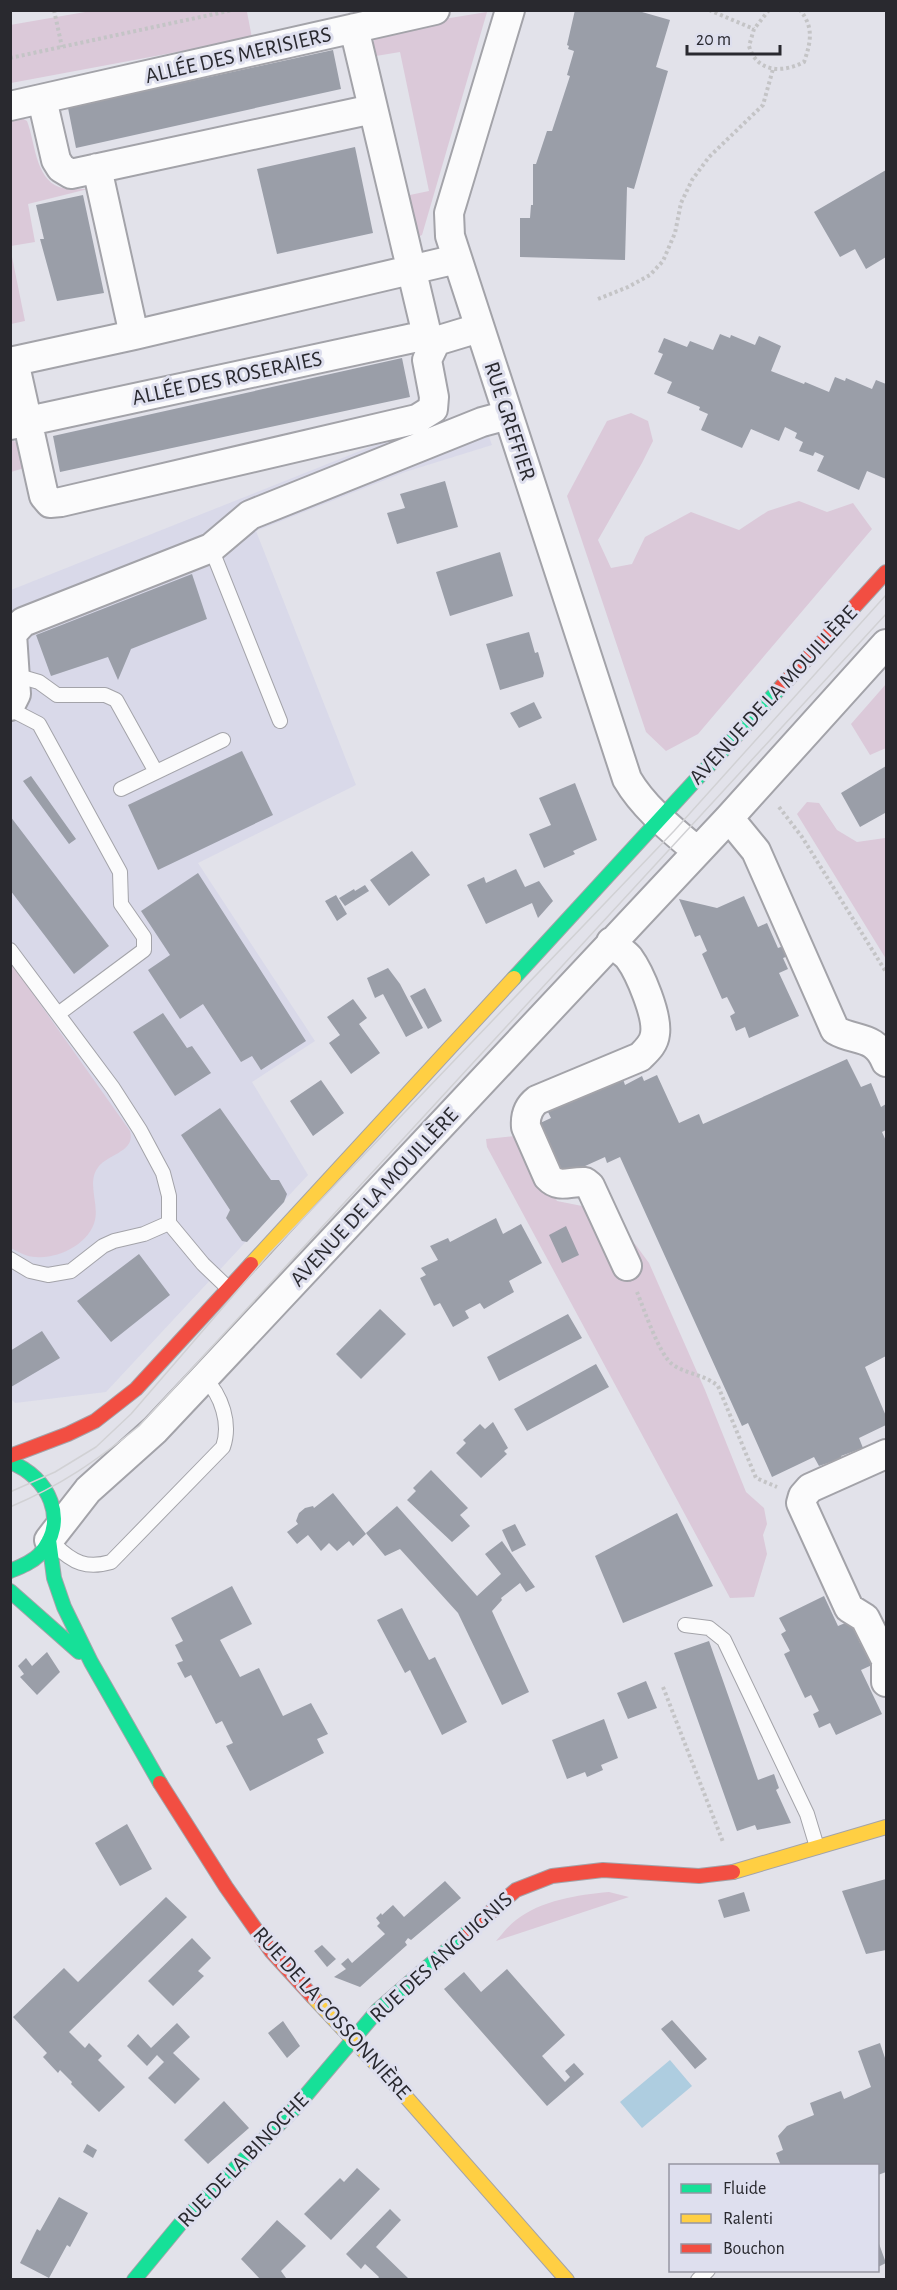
<svg xmlns="http://www.w3.org/2000/svg" width="897" height="2290" font-family="'Alegreya Sans',sans-serif">
<style>
.built{fill:#d9d9e9}
.green{fill:#dbc9d9}
.water{fill:#aecde0}
.building{fill:#9a9ea8}
.lines{fill:none;stroke-linecap:round;stroke-linejoin:round}
.lane-casing{stroke:#a3a3a9;stroke-width:16}
.street-casing{stroke:#a3a3a9;stroke-width:32}
.fast-casing{stroke:#a3a3a9;stroke-width:16}
.slow-casing{stroke:#a3a3a9;stroke-width:16}
.jam-casing{stroke:#a3a3a9;stroke-width:16}
.path{stroke:#c4c4c6;stroke-width:4;stroke-dasharray:3 3;stroke-linecap:butt}
.lane{stroke:#fbfbfc;stroke-width:14}
.street{stroke:#fbfbfc;stroke-width:28}
.fast{stroke:#16e098;stroke-width:14}
.slow{stroke:#ffcf43;stroke-width:14}
.jam{stroke:#f24e42;stroke-width:14}
.tram{stroke:#d1d1d4;stroke-width:1.5}
.labels{text-anchor:middle;dominant-baseline:central;stroke-width:6;stroke-linejoin:round;paint-order:stroke}
.street-label{font-size:22px;fill:#29292f;stroke:#dedfee}
</style>
<rect width="100%" height="100%" fill="#e2e2ea"/>
<path class="built" d="M479,408L492,445L405,472L256,531L356,785L198,863L315,1041L252,1082L308,1175L106,1392L15,1403L11,1399V590L385,441Z"/>
<path class="green" d="M91,11H254L247,12L252,38L11,83L10,25Z
M487,12L422,235L416,238L405,196L429,191L400,52L376,56L373,42L382,29Z
M20,117L27,121C35,141 35,178 59,187C67,190 79,189 88,189L28,204L35,242L11,246V119Z
M11,252L25,321L11,324H10Z
M631,413L648,421L653,441L642,463L598,540L611,568L632,564L645,537L691,512L739,530L768,511L799,501L827,512L853,503L872,529L698,734L666,751L646,732L567,496L607,421Z
M10,438L18,444L24,468L11,472Z
M886,684V748L870,755L851,724Z
M807,802L819,803L837,830L857,842L885,838L886,841V959L797,814Z
M11,963L130,1131C136,1151 109,1154 99,1166C86,1182 99,1202 95,1220C90,1243 59,1259 36,1257C27,1257 18,1252 11,1248Z
M515,1136L557,1201L582,1206L622,1238L635,1244L649,1263L705,1390L746,1492L764,1508L767,1524L763,1535L767,1554L754,1597L730,1598L487,1147L486,1139Z
M609,1892L629,1897L496,1941C502,1934 508,1926 516,1920C542,1900 577,1895 609,1892Z"/>
<path class="water" d="M670,2060L692,2086L642,2128L620,2102Z"/>
<path class="building" d="M575,10H635L670,20L656,67L668,71L634,189L627,187L625,260L520,257V218H530L531,205H533V164H536L547,131H552L570,76L567,75L574,51L568,49L569,46L567,45Z
M333,50L341,89L76,148L68,108Z
M355,147L373,233L277,254L257,169Z
M886,170V257L866,269L855,249L840,257L814,212Z
M83,195L104,293L57,301L40,239H44L36,205Z
M720,334L730,338L731,335L755,345L759,336L781,346L771,371L804,384L805,382L829,392L835,377L845,381L846,378L872,389L876,380L886,384V479L867,471L859,490L817,471L824,456L815,452L813,456L799,451L803,442L795,438L797,433L785,427L779,441L751,429L742,448L701,430L708,414L699,410L700,407L667,393L672,382L654,374L663,354L658,352L664,338L687,347L690,341L713,350Z
M402,358L410,397L60,472L53,436Z
M445,481L458,527L397,544L387,513L405,508L400,494Z
M500,552L513,596L450,616L436,572Z
M192,574L207,619L131,649L118,680L108,657L51,676L36,635Z
M529,632L535,653L538,652L544,673L543,677L500,690L486,644Z
M534,702L542,718L519,728L510,713Z
M242,751L273,815L158,870L128,805Z
M886,766V816L885,813L860,827L841,793Z
M31,776L76,839L69,844L23,781Z
M575,783L597,840L573,851L575,854L544,868L529,834L551,825L539,798Z
M10,816L109,946L74,974L10,890Z
M412,851L430,875L389,906L370,880Z
M516,869L525,887L539,881L553,901L538,918L532,903L486,924L467,885L484,877L486,883Z
M198,873L306,1041L261,1070L252,1056L241,1062L203,1004L180,1019L148,970L170,955L141,911Z
M365,885L369,891L345,906L339,898L354,889L355,891Z
M336,895L347,914L337,921L325,901Z
M744,896L758,927L767,923L778,948L786,945L791,955L783,958L788,969L779,973L799,1016L749,1038L745,1027L736,1031L730,1016L735,1013L727,997L722,999L702,954L707,951L700,935L695,937L679,899L717,908Z
M388,968L400,984L423,1028L406,1037L383,994L375,998L367,978Z
M425,988L442,1021L428,1029L410,996Z
M353,999L367,1018L359,1024L380,1053L351,1074L329,1043L340,1035L327,1017Z
M163,1013L187,1048L192,1046L211,1073L175,1096L133,1032Z
M847,1059L861,1087L871,1083L881,1107L886,1104V1130L882,1132L886,1141V1356L865,1367L886,1416V1425L859,1438L863,1448L841,1456L845,1463L833,1468L831,1462L819,1466L814,1457L772,1477L748,1423L742,1426L620,1157L607,1163L605,1157L563,1176L538,1124L551,1118L548,1112L579,1099L577,1093L593,1086L596,1091L623,1079L625,1085L642,1076L644,1081L657,1075L679,1123L699,1114L703,1124Z
M321,1080L344,1113L313,1136L290,1101Z
M220,1108L271,1180H279L287,1194L284,1202L247,1242L242,1241L226,1218L230,1210L181,1135Z
M496,1218L503,1234L521,1224L542,1263L509,1281L514,1292L484,1309L480,1303L465,1311L469,1318L453,1327L440,1303L434,1306L420,1278L426,1275L421,1268L438,1260L430,1246L448,1238L450,1242Z
M566,1226L579,1255L562,1263L549,1235Z
M139,1254L170,1295L111,1342L77,1301Z
M380,1309L406,1334L361,1379L336,1354Z
M568,1314L582,1338L499,1381L487,1357Z
M42,1331L60,1358L11,1387L10,1351Z
M596,1364L609,1387L527,1431L514,1409Z
M493,1422L508,1448L504,1451L507,1454L481,1478L456,1453L466,1443L463,1440L480,1424L485,1429Z
M431,1470L468,1508L460,1515L470,1526L452,1542L407,1500L416,1491L413,1488Z
M333,1493L366,1534L353,1546L349,1541L337,1551L329,1543L321,1551L308,1535L297,1544L287,1532L298,1524L296,1521L299,1513L305,1508L313,1506L314,1508Z
M397,1506L477,1596L501,1574L485,1554L502,1541L535,1587L526,1592L520,1583L501,1598L502,1600L492,1611L529,1692L502,1705L458,1613L400,1549L385,1556L366,1533Z
M677,1513L713,1586L623,1623L595,1556Z
M515,1524L526,1545L512,1552L502,1530Z
M232,1586L252,1624L220,1640L240,1677L259,1668L283,1716L311,1703L328,1734L317,1739L324,1753L250,1791L226,1746L233,1743L222,1721L216,1724L191,1675L185,1678L177,1663L183,1661L175,1645L183,1641L171,1618Z
M824,1596L838,1626L850,1621L860,1643L867,1641L872,1651L867,1654L872,1665L861,1670L882,1714L836,1735L830,1723L819,1728L813,1714L819,1711L811,1695L805,1698L784,1654L790,1651L781,1634L786,1631L779,1618Z
M402,1608L429,1660L435,1657L467,1722L442,1735L410,1670L405,1673L377,1620Z
M709,1641L758,1780L774,1774L779,1788L776,1790L791,1823L757,1830L755,1825L737,1831L674,1653Z
M47,1652L60,1672L37,1695L20,1677L24,1674L18,1666L26,1658L32,1666Z
M646,1681L657,1708L628,1719L617,1693Z
M604,1719L618,1758L601,1765L603,1770L587,1777L585,1772L567,1779L552,1740Z
M127,1824L152,1869L120,1886L95,1843Z
M886,1879V1950L866,1954L842,1891Z
M445,1881L461,1898L411,1940L408,1938L405,1942L407,1945L360,1987L334,1977L346,1969L341,1964L348,1958L352,1963L385,1934L377,1926L380,1923L376,1918L381,1913L382,1915L393,1905L404,1917Z
M744,1892L750,1911L724,1918L718,1900Z
M166,1897L187,1917L69,2032L85,2048L89,2043L102,2056L98,2060L125,2087L99,2112L71,2084L72,2082L60,2070L58,2073L43,2057L47,2053L13,2017L64,1968L78,1982Z
M192,1938L211,1958L198,1971L204,1976L173,2006L148,1981Z
M322,1945L336,1959L327,1967L314,1951Z
M507,1969L565,2035L542,2056L565,2082L570,2077L565,2071L574,2063L584,2074L547,2106L444,1989L464,1972L481,1992Z
M672,2020L707,2059L695,2069L661,2029Z
M283,2021L300,2046L287,2058L268,2033Z
M177,2023L190,2037L173,2053L200,2079L175,2104L148,2078L164,2062L157,2055L147,2066L127,2046L138,2034L151,2048Z
M880,2043L886,2061V2172L878,2175V2166H781L776,2153L783,2150L778,2136L787,2126L814,2115L810,2103L841,2091L844,2099L871,2087L858,2051Z
M224,2101L249,2128L208,2164L184,2140Z
M87,2144L97,2150L93,2158L83,2152Z
M357,2168L380,2189L331,2240L304,2214L340,2178L344,2182Z
M59,2197L88,2213L70,2247L67,2245L49,2278L20,2263L37,2229L40,2231Z
M390,2209L401,2220L376,2247L410,2280H377L379,2277L365,2264L361,2269L346,2254Z
M277,2220L306,2246L281,2271L286,2278L285,2280H261L241,2259Z
M878,2241L886,2263L878,2267Z"/>
<g class="lines">
<defs>
<path id="lane" d="M211,548L280,721
M15,675L39,682L57,695H105L116,700L156,772
M10,709L39,724L120,872L121,904L144,937V950L58,1014
M121,789L223,740
M10,950L113,1088L140,1130L163,1173L169,1196V1223L203,1264L228,1288
M10,1259L30,1271L48,1275L71,1271L103,1246L114,1241L144,1234L169,1223
M55,1545C73,1563 87,1569 111,1562L223,1447C231,1424 222,1395 204,1378
M685,1625L709,1628L724,1640L807,1814L817,1847
M698,2280L708,2270"/>
<path id="street" d="M510,10L449,213L450,236L627,779C644,808 672,830 697,851
M354,28L427,335
M42,99L56,160L61,168L71,174L373,109
M10,106L435,10
M97,168L134,335
M14,361L44,496L50,503L61,502L417,419L433,409L434,397L427,360L436,341
M10,362L134,335L457,259
M10,425L427,335L436,341L479,328
M10,706L16,694L12,634L23,622L211,548L250,515L482,422L508,415
M729,818L756,851L835,1030C855,1042 875,1034 886,1062
M611,942C616,948 624,952 629,958C640,973 658,1016 655,1034C654,1044 647,1050 640,1057L537,1100C528,1107 525,1116 526,1127L548,1177C559,1189 570,1181 585,1182L590,1186L627,1266
M886,1454L810,1488L803,1496L801,1503L849,1608L865,1618L886,1660V1682
M49,1540L88,1490L155,1430L204,1378L729,818L886,644"/>
<path id="fast" d="M514,978L781,687
M10,1462C49,1477 70,1521 39,1555C31,1563 20,1567 10,1571
M49,1540L54,1578L64,1607L91,1662L160,1783
M10,1591L79,1652
M134,2280L181,2223L296,2107L378,2010L470,1930"/>
<path id="slow" d="M251,1264L514,978
M733,1872L886,1827
M313,1997L392,2081L567,2280"/>
<path id="jam" d="M781,687L886,572
M10,1456L68,1434L95,1421L136,1389L251,1264
M160,1783L226,1887L271,1951L313,1997
M470,1930L516,1890L552,1876L603,1870L699,1876L733,1872"/>
</defs>
<use href="#lane" class="lane-casing"/>
<use href="#street" class="street-casing"/>
<use href="#fast" class="fast-casing"/>
<use href="#slow" class="slow-casing"/>
<use href="#jam" class="jam-casing"/>
<path class="path" d="M54,10L62,47
M709,10L754,29
M769,10L754,29L749,46C757,73 783,73 804,62C811,42 814,27 800,10
M10,58L233,10
M598,299L628,287L650,275L663,261L675,233L681,203L692,180L709,157L763,105L773,69
M779,807L802,837L886,972
M637,1292C644,1309 659,1354 672,1364C685,1374 704,1374 718,1386L756,1478L777,1487
M663,1687L723,1842"/>
<use href="#lane" class="lane"/>
<use href="#street" class="street"/>
<use href="#fast" class="fast"/>
<use href="#slow" class="slow"/>
<use href="#jam" class="jam"/>
<path class="tram" d="M10,1492L55,1472L96,1447L131,1414L269,1254L674,831L886,595
M10,1507C62,1485 96,1461 139,1426L886,614"/>
</g>
<g class="labels">
<g class="street-label">
<text transform="translate(238 55) rotate(-13)">ALLÉE DES MERISIERS</text>
<text transform="translate(227 378) rotate(-12)">ALLÉE DES ROSERAIES</text>
<text transform="translate(510 421) rotate(72)">RUE GREFFIER</text>
<text transform="translate(773 695) rotate(-47)">AVENUE DE LA MOUILLÈRE</text>
<text transform="translate(374 1197) rotate(-47)">AVENUE DE LA MOUILLÈRE</text>
<text transform="translate(441 1957) rotate(-42)">RUE DES ANGUIGNIS</text>
<text transform="translate(332 2013) rotate(48)">RUE DE LA COSSONNIÈRE</text>
<text transform="translate(243 2160) rotate(-46)">RUE DE LA BINOCHE</text>
</g>
</g>
<rect width="897" height="2290" fill="none" stroke="#29292f" stroke-width="24"/>
<rect x="669" y="2164" width="210" height="108" fill="#dedfee" stroke="#9696a2" stroke-width="1.5"/>
<rect x="681" y="2184" width="30" height="9" fill="#16e098" stroke="#9696a2" stroke-width="1.5"/>
<text x="723" y="2194" font-size="18" fill="#29292f">Fluide</text>
<rect x="681" y="2214" width="30" height="9" fill="#ffcf43" stroke="#9696a2" stroke-width="1.5"/>
<text x="723" y="2224" font-size="18" fill="#29292f">Ralenti</text>
<rect x="681" y="2244" width="30" height="9" fill="#f24e42" stroke="#9696a2" stroke-width="1.5"/>
<text x="723" y="2254" font-size="18" fill="#29292f">Bouchon</text>
<path d="M687 45v9h93v-9" fill="none" stroke="#29292f" stroke-width="3"/>
<text x="696" y="45" font-size="18" fill="#29292f" stroke="#dedfee" stroke-width="4.5" paint-order="stroke">20 m</text>
</svg>
